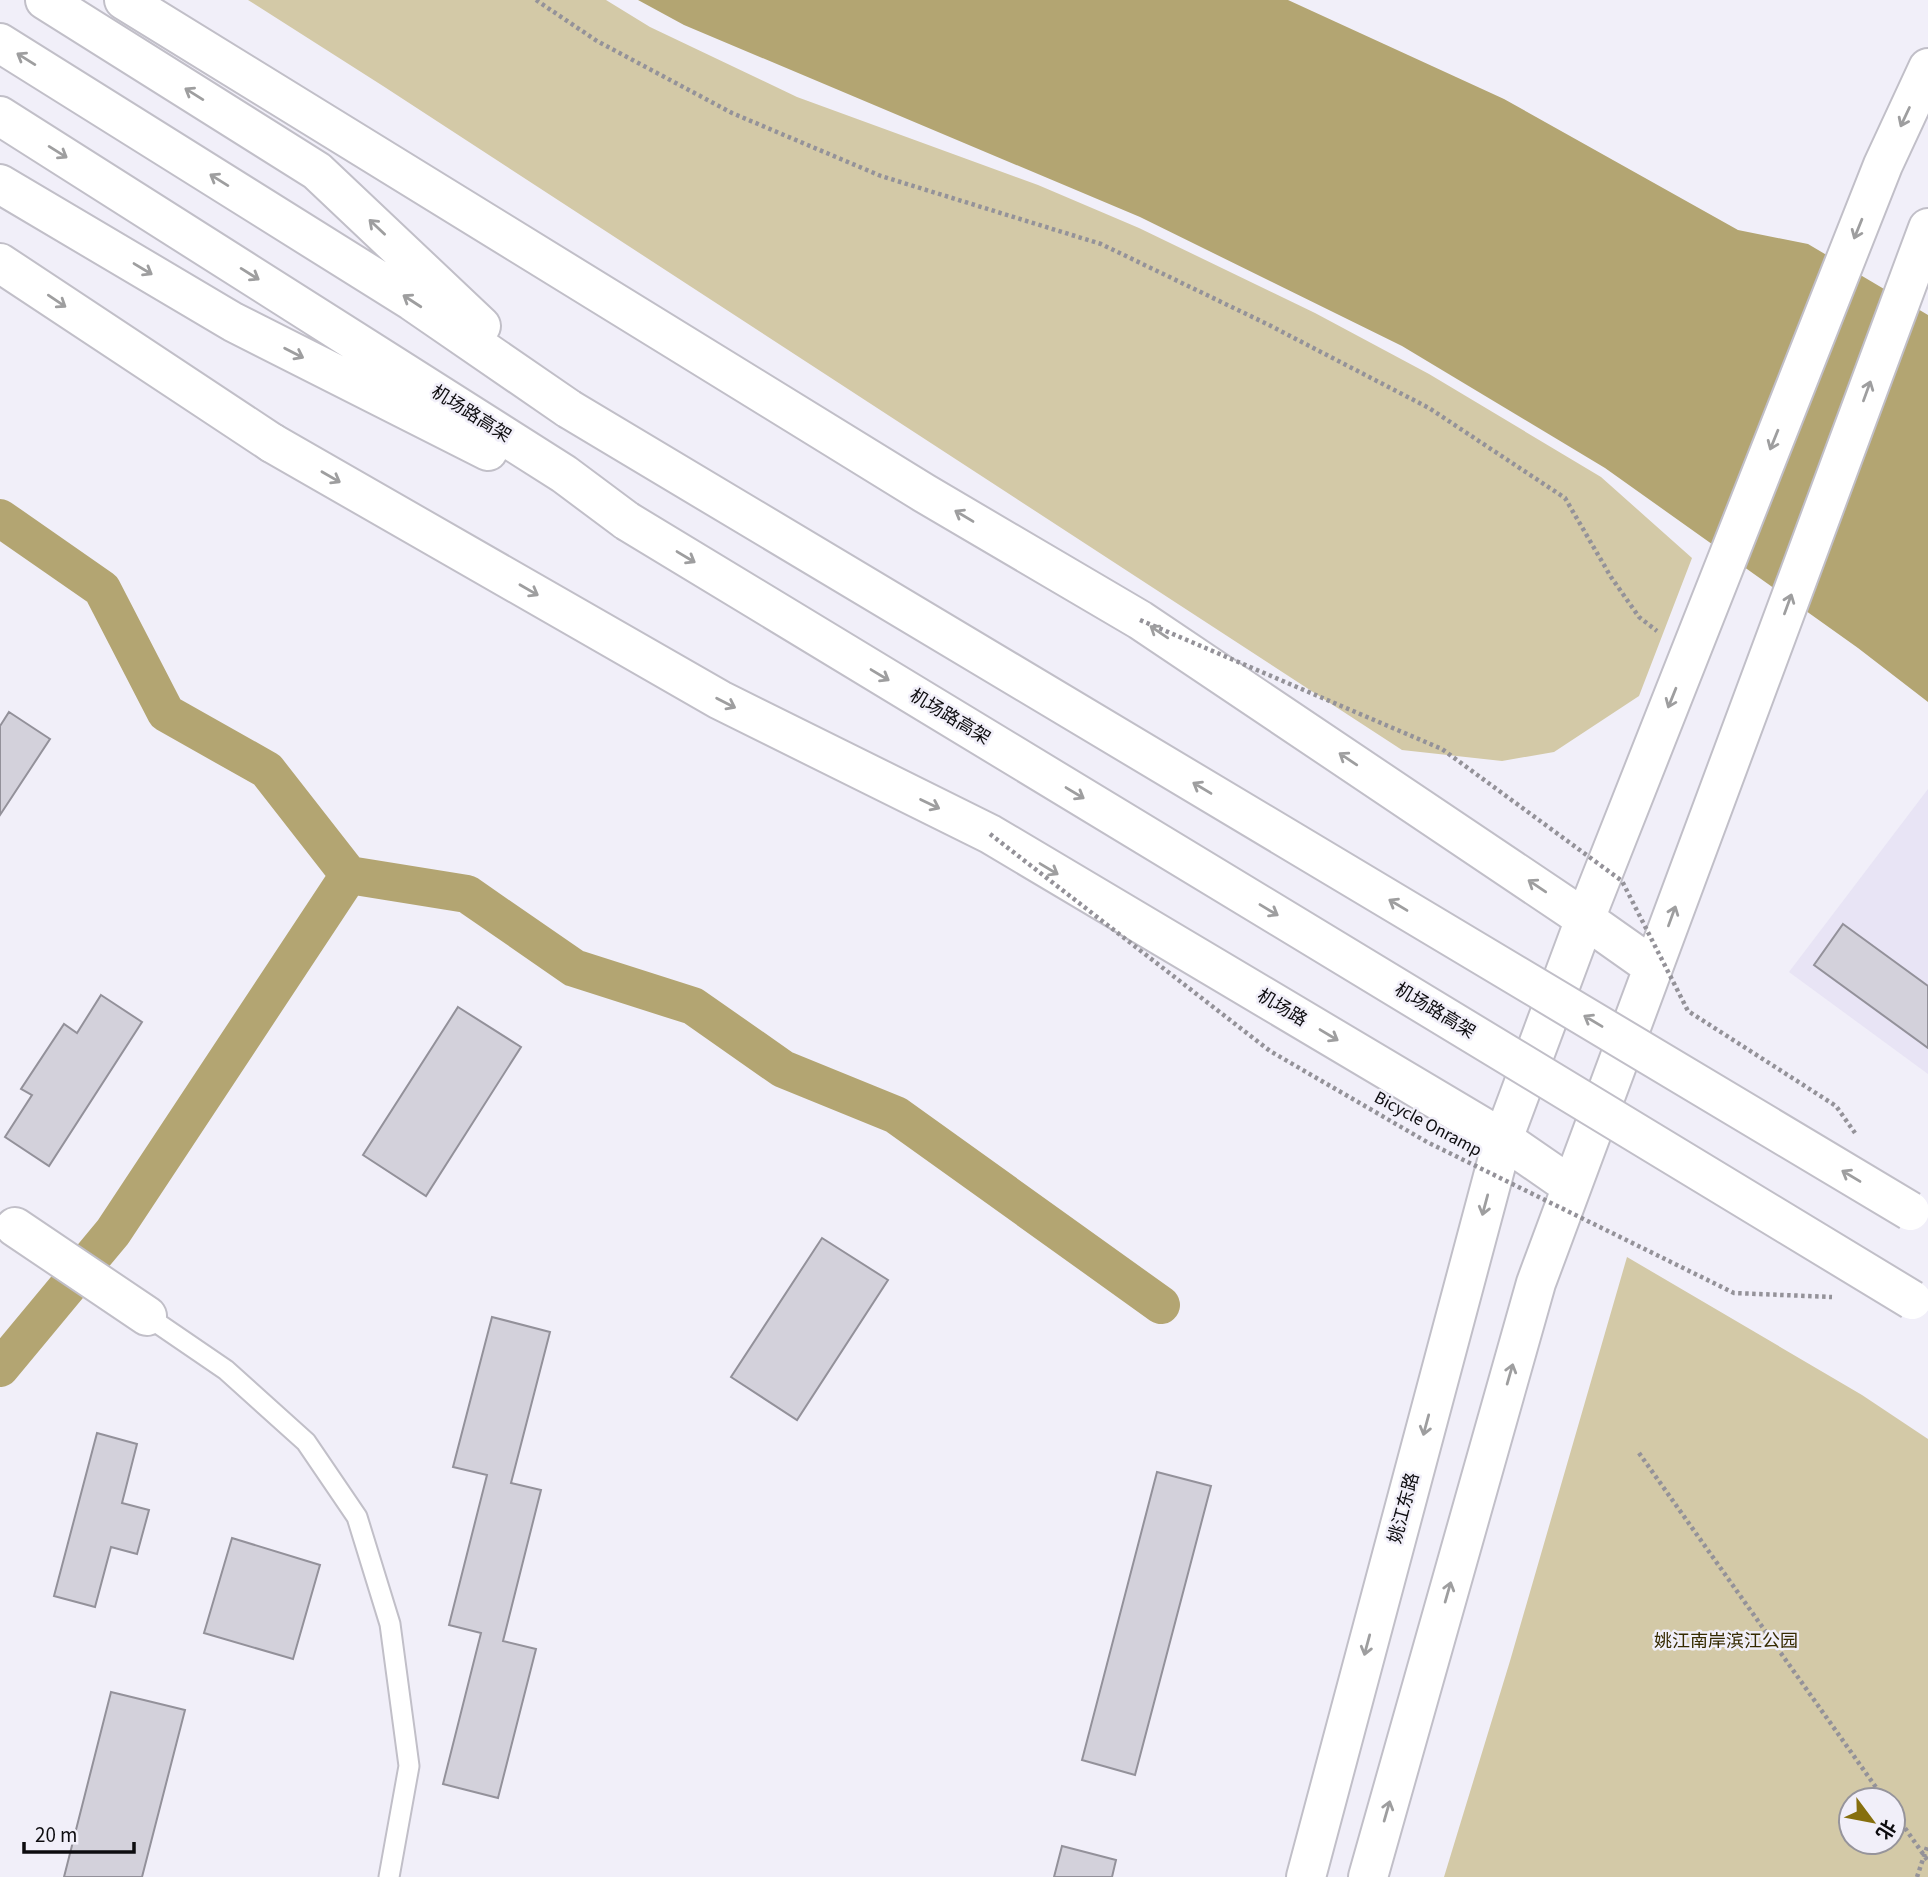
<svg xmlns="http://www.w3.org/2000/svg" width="1928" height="1877" font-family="'Source Sans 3','Noto Sans SC',sans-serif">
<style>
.built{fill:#e8e4f5}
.green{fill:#d3c9a7;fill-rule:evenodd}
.water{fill:#b3a572}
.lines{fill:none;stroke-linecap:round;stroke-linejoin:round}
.canal{stroke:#b3a572;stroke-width:38}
.building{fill:#d3d1db;stroke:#93919a;stroke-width:2}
.service-casing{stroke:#c1bfc8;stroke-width:23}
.minor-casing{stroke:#c1bfc8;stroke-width:42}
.secondary-casing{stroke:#c1bfc8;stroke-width:42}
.trunk-casing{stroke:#c1bfc8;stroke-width:42}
.path{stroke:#949299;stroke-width:4.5;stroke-dasharray:3.5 3.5;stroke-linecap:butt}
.service{stroke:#fff;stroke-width:19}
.minor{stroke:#fff;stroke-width:38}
.secondary{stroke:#fff;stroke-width:38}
.trunk{stroke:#fff;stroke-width:38}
.trunk-bridge-casing{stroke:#c1bfc8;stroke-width:42;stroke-linecap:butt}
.path-bridge{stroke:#949299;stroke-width:4.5;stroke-dasharray:3.5 3.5;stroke-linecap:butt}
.trunk-bridge{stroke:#fff;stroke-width:38}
.oneway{stroke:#9e9e9f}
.labels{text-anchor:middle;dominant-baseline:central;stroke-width:5;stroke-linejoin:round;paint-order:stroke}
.street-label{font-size:18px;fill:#0d0c0f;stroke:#f1eff9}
.park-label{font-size:18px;fill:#352a00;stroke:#f1eff9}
</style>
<rect width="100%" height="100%" fill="#f1eff9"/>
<path class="built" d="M1928,789V1074L1789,972Z"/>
<path class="green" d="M248,0H606L650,27L797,97L1038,185L1139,228L1315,313L1429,374L1601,477L1692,558L1639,696L1554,752L1502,761L1402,750L383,86Z
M1627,1257L1862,1395L1928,1439V1877H1444L1510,1661ZM1851,1800H1893V1842H1851Z"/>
<path class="water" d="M638,0H1288L1504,99L1738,230L1808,244L1928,315V702L1858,648L1605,468L1402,346L1140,217L684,25Z"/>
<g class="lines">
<path class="canal" d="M0,518L102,589L166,713L267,770L349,875L467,894L574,968L693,1006L783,1069L896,1115L1161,1305
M0,1368L113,1232L349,875"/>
</g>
<path class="building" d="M9,712L50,739L0,815V726Z
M1843,924L1928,986V1048L1814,965Z
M101,995L142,1022L49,1166L5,1137L32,1095L21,1089L64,1024L77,1033Z
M458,1007L521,1047L426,1196L363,1155Z
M822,1238L888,1280L797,1420L731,1377Z
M492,1317L550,1332L511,1483L541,1490L503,1641L536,1649L498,1798L443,1784L481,1633L449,1625L487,1475L453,1467Z
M97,1433L137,1444L122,1503L149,1510L137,1554L111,1547L95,1607L54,1596Z
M1157,1472L1211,1486L1135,1775L1082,1760Z
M232,1538L320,1565L293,1659L204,1633Z
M111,1692L185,1710L142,1877H64Z
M1062,1846L1116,1860L1112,1877H1054Z"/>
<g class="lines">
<defs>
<path id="service" d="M147,1316L226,1370L306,1442L357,1517L390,1624L409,1766L389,1877"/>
<path id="minor" d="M15,1227L147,1316"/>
<path id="secondary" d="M124,0L924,493L1140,620L1585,919L1653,967
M272,443L720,700L990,834L1503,1139L1571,1186
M1306,1877L1503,1139L1585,919L1883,165L1928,68
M1368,1877L1536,1283L1928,228"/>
<path id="trunk" d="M45,0L317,171L481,326
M0,43L412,301L569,409
M0,116L564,474L627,521
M0,184L233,322L488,451
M0,263L272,443"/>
</defs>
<use href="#service" class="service-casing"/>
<use href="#minor" class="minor-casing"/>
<use href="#secondary" class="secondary-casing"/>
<use href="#trunk" class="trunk-casing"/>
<path class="path" d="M536,0L597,41L732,113L881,176L1101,244L1267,324L1429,408L1565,498L1611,577L1639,617L1657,631
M1639,1453L1885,1800
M1893,1811L1928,1861
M1917,1877L1928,1844"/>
<use href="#service" class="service"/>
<use href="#minor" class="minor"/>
<use href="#secondary" class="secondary"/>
<use href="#trunk" class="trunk"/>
<defs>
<path id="trunk-bridge" d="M569,409L1910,1211
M627,521L1912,1300"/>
</defs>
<use href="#trunk-bridge" class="trunk-bridge-casing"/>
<path class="path-bridge" d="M1140,620L1442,749L1622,881L1688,1011L1836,1106L1855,1133
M990,834L1270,1051L1427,1142L1734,1293L1832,1297"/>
<use href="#trunk-bridge" class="trunk-bridge"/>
</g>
<defs><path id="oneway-shaft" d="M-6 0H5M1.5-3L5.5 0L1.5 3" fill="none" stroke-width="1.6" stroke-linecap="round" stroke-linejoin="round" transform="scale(1.75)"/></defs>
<g class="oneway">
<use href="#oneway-shaft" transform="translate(26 59) rotate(-148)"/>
<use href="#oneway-shaft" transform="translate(194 94) rotate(-148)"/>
<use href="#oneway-shaft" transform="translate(1905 117) rotate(115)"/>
<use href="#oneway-shaft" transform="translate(58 152) rotate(32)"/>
<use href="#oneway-shaft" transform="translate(219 180) rotate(-148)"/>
<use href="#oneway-shaft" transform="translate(377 227) rotate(-137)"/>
<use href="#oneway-shaft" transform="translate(1858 229) rotate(112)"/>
<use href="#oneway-shaft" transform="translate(143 269) rotate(31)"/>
<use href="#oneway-shaft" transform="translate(250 274) rotate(32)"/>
<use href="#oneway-shaft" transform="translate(57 301) rotate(34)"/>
<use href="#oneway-shaft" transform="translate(412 301) rotate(-147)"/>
<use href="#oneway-shaft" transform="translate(294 353) rotate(27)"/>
<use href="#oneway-shaft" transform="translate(1867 391) rotate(-70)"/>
<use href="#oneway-shaft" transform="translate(1774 440) rotate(112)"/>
<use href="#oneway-shaft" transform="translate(331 477) rotate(30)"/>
<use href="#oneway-shaft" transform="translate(964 516) rotate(-149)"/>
<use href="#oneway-shaft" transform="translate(686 557) rotate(31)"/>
<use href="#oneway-shaft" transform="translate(529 590) rotate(30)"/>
<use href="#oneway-shaft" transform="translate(1788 604) rotate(-70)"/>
<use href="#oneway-shaft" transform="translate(1159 632) rotate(-146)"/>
<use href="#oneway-shaft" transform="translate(880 675) rotate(31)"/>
<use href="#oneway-shaft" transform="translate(1672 698) rotate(112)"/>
<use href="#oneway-shaft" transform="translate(726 703) rotate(27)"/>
<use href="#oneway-shaft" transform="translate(1348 759) rotate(-146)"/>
<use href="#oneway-shaft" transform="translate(1202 788) rotate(-149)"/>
<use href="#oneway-shaft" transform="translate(1075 793) rotate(31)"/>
<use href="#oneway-shaft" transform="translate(930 804) rotate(26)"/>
<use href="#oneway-shaft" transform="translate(1049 869) rotate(31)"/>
<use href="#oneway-shaft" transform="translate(1537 886) rotate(-146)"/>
<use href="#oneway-shaft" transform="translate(1398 905) rotate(-149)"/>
<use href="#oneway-shaft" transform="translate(1269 910) rotate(31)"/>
<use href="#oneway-shaft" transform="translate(1672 916) rotate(-70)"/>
<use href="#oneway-shaft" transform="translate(1593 1021) rotate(-149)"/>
<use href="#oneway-shaft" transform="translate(1329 1035) rotate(31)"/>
<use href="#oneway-shaft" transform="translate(1851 1176) rotate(-149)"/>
<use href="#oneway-shaft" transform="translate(1485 1205) rotate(105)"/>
<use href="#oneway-shaft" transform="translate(1510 1374) rotate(-74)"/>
<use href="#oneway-shaft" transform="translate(1426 1425) rotate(105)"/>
<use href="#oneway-shaft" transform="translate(1448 1592) rotate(-74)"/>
<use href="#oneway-shaft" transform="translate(1367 1645) rotate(105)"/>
<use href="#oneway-shaft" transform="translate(1387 1811) rotate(-74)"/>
</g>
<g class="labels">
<g class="street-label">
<text transform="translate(471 414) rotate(32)">机场路高架</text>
<text transform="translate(950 717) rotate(31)">机场路高架</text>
<text transform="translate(1282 1008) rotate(31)">机场路</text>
<text transform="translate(1435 1011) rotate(31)">机场路高架</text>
<text transform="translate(1428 1124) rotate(28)">Bicycle Onramp</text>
<text transform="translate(1404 1508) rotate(-75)">姚江东路</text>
</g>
<g class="park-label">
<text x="1726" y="1641">姚江南岸滨江公园</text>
</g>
</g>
<g transform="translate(1872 1821) rotate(122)"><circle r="33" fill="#f1eff9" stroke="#96949b" stroke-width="2"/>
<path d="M0-5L12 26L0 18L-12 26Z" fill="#866f0e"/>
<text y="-10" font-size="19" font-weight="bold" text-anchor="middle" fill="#0d0c0f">北</text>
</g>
<path d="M24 1842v10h110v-10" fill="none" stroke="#0d0c0f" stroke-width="3.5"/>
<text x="35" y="1842" font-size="21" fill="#0d0c0f" stroke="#f1eff9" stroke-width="5" paint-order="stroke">20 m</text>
</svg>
